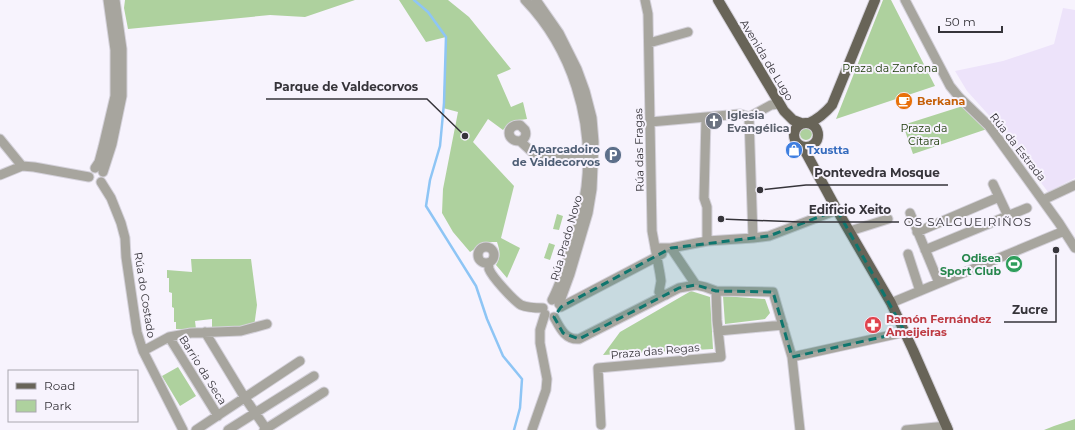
<svg xmlns="http://www.w3.org/2000/svg" width="1075" height="430" font-family="Montserrat,sans-serif">
<style>
.built{fill:#ede3fa}
.green{fill:#aed19e}
.lines{fill:none;stroke-linecap:round;stroke-linejoin:round}
.stream{stroke:#8ec5f5;stroke-width:2.5}
.street-casing{stroke:#d4d1da;stroke-width:11}
.primary-casing{stroke:#d4d1da;stroke-width:12}
.street{stroke:#a7a59e;stroke-width:9}
.primary{stroke:#686458;stroke-width:10}
.marked{fill:#0f766e;fill-opacity:0.2;stroke:#0f766e;stroke-width:3;stroke-dasharray:8 5;stroke-linejoin:round}
.labels{text-anchor:middle;dominant-baseline:central;stroke-width:4;stroke-linejoin:round;paint-order:stroke}
.street-label{font-size:11px;fill:#36343a;stroke:#f7f3fd}
.park-label{font-size:11px;fill:#153401;stroke:#f7f3fd}
.food-label{font-size:11px;font-weight:bold;fill:#c56008;stroke:#f7f3fd;text-anchor:start}
.worship-label{font-size:11px;font-weight:bold;fill:#5b616d;stroke:#f7f3fd;text-anchor:start}
.service-label{font-size:11px;font-weight:bold;fill:#4e5e75;stroke:#f7f3fd;text-anchor:end}
.shop-label{font-size:11px;font-weight:bold;fill:#366cbe;stroke:#f7f3fd;text-anchor:start}
.leisure-label{font-size:11px;font-weight:bold;fill:#27864d;stroke:#f7f3fd;text-anchor:end}
.health-label{font-size:11px;font-weight:bold;fill:#be3a42;stroke:#f7f3fd;text-anchor:start}
.neighbourhood-label{font-size:12px;letter-spacing:1px;fill:#36343a;stroke:#f7f3fd}
.leader{fill:none;stroke:#36343a;stroke-width:1.5}
.callout-dot{fill:#36343a;stroke:#f7f3fd;stroke-width:1.5}
.callout-label{font-size:12px;text-anchor:middle;font-weight:bold;fill:#36343a;stroke:#f7f3fd;stroke-width:4;stroke-linejoin:round;paint-order:stroke}
</style>
<rect width="100%" height="100%" fill="#f7f3fd"/>
<path class="built" d="M1063,8L1075,10V178L1048,192L996,123L967,91L955,71L1003,61L1054,44Z"/>
<path class="green" d="M125,0H355L305,17L270,15L128,29L124,8Z
M399,0H448L469,17L511,69L497,75L511,107L523,102L527,119C514,121 513,118 503,130L488,119L473,142L514,186L501,238L520,248L507,278L496,265C501,257 500,251 497,242H485L470,252L453,232L442,213L443,189L458,112L443,108L446,37L426,42Z
M883,0H891L935,86L836,119Z
M966,105L990,128L913,154L903,125Z
M800 134a6 6 0 1 1 12 0a6 6 0 1 1-12 0Z
M557,214L563,216L559,230L553,229Z
M549,243L555,245L550,260L544,258Z
M191,259H251L257,305L254,327L212,330V319L195,321L196,329H176V322H174V308L172,307V293L169,292V278H167V270L192,272Z
M691,291L710,297L713,349L603,355L620,332Z
M723,296L765,299L770,313L765,319L725,324Z
M178,367L196,396L180,406L162,376Z
M1075,419V430H1044L1054,426Z"/>
<g class="lines">
<path class="stream" d="M414,0L428,12L446,37L444,103L440,146L430,180L426,206L476,286L487,319L503,356L522,379L520,408L514,430"/>
<defs>
<path id="street" d="M525,0C572,49 594,120 586,187C583,209 577,231 570,252C565,268 560,285 552,300
M536,0L559,33L577,69L585,91L592,118L594,142L592,189L588,213L570,274L559,304
M645,0L648,14L652,231L660,274L661,281L659,292L661,293L666,295
M905,0L950,86L959,97L989,126L1059,223L1075,248
M649,43L688,32
M749,117L753,238
M749,117L771,105L779,104
M706,118L704,198L707,207V241
M650,122L740,114L749,117
M0,139L22,166
M520,141C525,139 527,135 525,130L520,125C505,124 506,142 520,141L533,153L547,158L587,159
M95,168L99,162L103,147L115,96V50L108,0
M103,172L112,144L122,96V49L115,0
M0,175L22,166L34,167L89,177
M101,182L111,198L121,223L125,238L126,257L137,332L143,351L183,430
M993,184L1008,216
M1043,200L1075,185
M910,213L939,283
M850,231L888,219
M917,232L999,197
M478 255a8 8 0 1 1 16 0a8 8 0 1 1-16 0Z
M655,248H671L707,241L753,238L769,236L837,210
M671,248L696,285
M925,250L1027,208
M908,254L920,291
M488,263C489,265 489,267 489,269C492,277 514,301 521,305C528,308 535,308 543,308
M891,303L1064,231
M561,307L662,254
M554,317C560,328 565,340 579,339L679,288L696,285L705,287L716,291L773,292L792,357L800,430
M718,331L783,325
M205,332L245,398L267,430
M169,337L218,416
M143,351L169,337L191,333L241,331L267,324
M792,357L905,332
M601,425L598,368L721,357L717,320L716,291
M196,430L300,361
M228,430L314,376
M264,430L324,392
M532,430L546,390L547,379L540,343V330L545,314
M906,430L947,426"/>
<path id="primary" d="M718,0L784,111L793,120L801,123
M794 135a12 12 0 1 1 24 0a12 12 0 1 1-24 0Z
M809,123C818,119 826,112 832,105L875,0
M803,147L805,151L837,210L891,303L913,350L948,430"/>
</defs>
<use href="#street" class="street-casing"/>
<use href="#primary" class="primary-casing"/>
<use href="#street" class="street"/>
<use href="#primary" class="primary"/>
</g>
<path class="marked" d="M837,210L905,332L792,357L773,292L716,291L696,285L679,288L579,339L563,333L554,317L561,307L671,248L769,236Z"/>
<defs>
<symbol id="cafe-disc" viewBox="-11 -11 22 22"><circle r="9.5" fill="#e8710a" stroke="#f7f3fd"/><path d="M-5.5-4.5H6V0H3Q3 3.5 0 3.5H-2.5Q-5.5 3.5-5.5 0ZM3-3.2v2h1.7v-2ZM-6 4.5H4V6H-6Z" fill="#fff"/></symbol>
<symbol id="church-disc" viewBox="-11 -11 22 22"><circle r="9.5" fill="#6b7280" stroke="#f7f3fd"/><path d="M-1.2-6h2.4v3.5h3.3v2.4h-3.3V6h-2.4V-.1h-3.3v-2.4h3.3Z" fill="#fff"/></symbol>
<symbol id="shop-disc" viewBox="-11 -11 22 22"><circle r="9.5" fill="#3f7fe0" stroke="#f7f3fd"/><path d="M-5-2.5h2.3a2.7 3.5 0 0 1 5.4 0H5L5.5 6h-11ZM-1.5-2.5h3a1.5 2.3 0 0 0-3 0Z" fill="#fff"/></symbol>
<symbol id="parking-disc" viewBox="-11 -11 22 22"><circle r="9.5" fill="#5c6f8a" stroke="#f7f3fd"/><path d="M-3.5-5.5H1a3.5 3.5 0 0 1 0 7H-1V5.5H-3.5ZM-1-3.4V-.6H.8a1.4 1.4 0 0 0 0-2.8Z" fill="#fff"/></symbol>
<symbol id="stadium-disc" viewBox="-11 -11 22 22"><circle r="9.5" fill="#2e9e5b" stroke="#f7f3fd"/><path d="M0-5a6.5 5 0 1 0 0 10a6.5 5 0 1 0 0-10ZM-3.5-1.8h7v3.6h-7Z" fill="#fff"/></symbol>
<symbol id="pharmacy-disc" viewBox="-11 -11 22 22"><circle r="9.5" fill="#e0444e" stroke="#f7f3fd"/><path d="M-2-6h4v4h4v4h-4v4h-4v-4h-4v-4h4Z" fill="#fff"/></symbol>
</defs>
<g fill-rule="evenodd">
<use href="#cafe-disc" x="894" y="91" width="20" height="20"/>
<use href="#church-disc" x="704" y="111" width="20" height="20"/>
<use href="#shop-disc" x="784" y="140" width="20" height="20"/>
<use href="#parking-disc" x="603" y="145" width="20" height="20"/>
<use href="#stadium-disc" x="1004" y="254" width="20" height="20"/>
<use href="#pharmacy-disc" x="863" y="315" width="20" height="20"/>
</g>
<g class="labels">
<g class="street-label">
<text transform="translate(767 60) rotate(59)">Avenida de Lugo</text>
<text transform="translate(1018 147) rotate(52)">Rúa da Estrada</text>
<text transform="translate(639 150) rotate(-91)">Rúa das Fragas</text>
<text transform="translate(566 238) rotate(-74)">Rúa Prado Novo</text>
<text transform="translate(145 295) rotate(81)">Rúa do Costado</text>
<text transform="translate(655 351) rotate(-5)">Praza das Regas</text>
<text transform="translate(203 370) rotate(58)">Barrio da Seca</text>
</g>
<g class="park-label">
<text x="890" y="68">Praza da Zanfona</text>
<text x="924" y="128">Praza da<tspan x="924" dy="13">Cítara</tspan></text>
</g>
<g class="food-label">
<text x="917" y="101">Berkana</text>
</g>
<g class="worship-label">
<text x="727" y="115">Iglesia<tspan x="727" dy="13">Evangélica</tspan></text>
</g>
<g class="service-label">
<text x="600" y="149">Aparcadoiro<tspan x="600" dy="13">de Valdecorvos</tspan></text>
</g>
<g class="shop-label">
<text x="807" y="150">Txustta</text>
</g>
<g class="leisure-label">
<text x="1001" y="258">Odisea<tspan x="1001" dy="13">Sport Club</tspan></text>
</g>
<g class="health-label">
<text x="886" y="319">Ramón Fernández<tspan x="886" dy="13">Ameijeiras</tspan></text>
</g>
<g class="neighbourhood-label">
<text x="968" y="221">OS SALGUEIRIÑOS</text>
</g>
</g>
<path class="leader" d="M465 136L427 99H266M760 190L806 185H948M721 219L800 222H899M1056 250L1056 322H1004"/>
<g class="callout-dot">
<circle cx="465" cy="136" r="4"/>
<circle cx="760" cy="190" r="4"/>
<circle cx="721" cy="219" r="4"/>
<circle cx="1056" cy="250" r="4"/>
</g>
<g class="callout-label">
<text x="346" y="91">Parque de Valdecorvos</text>
<text x="877" y="177">Pontevedra Mosque</text>
<text x="850" y="214">Edificio Xeito</text>
<text x="1030" y="314">Zucre</text>
</g>
<rect x="8" y="370" width="130" height="52" fill="#f7f3fd" stroke="#aaa7af"/>
<rect x="16" y="383" width="20" height="6" fill="#686458" stroke="#aaa7af"/>
<text x="44" y="390" font-size="12" fill="#36343a">Road</text>
<rect x="16" y="400" width="20" height="12" fill="#aed19e" stroke="#aaa7af"/>
<text x="44" y="410" font-size="12" fill="#36343a">Park</text>
<path d="M939 26v6h63v-6" fill="none" stroke="#36343a" stroke-width="2"/>
<text x="945" y="26" font-size="12" fill="#36343a" stroke="#f7f3fd" stroke-width="3" paint-order="stroke">50 m</text>
</svg>
